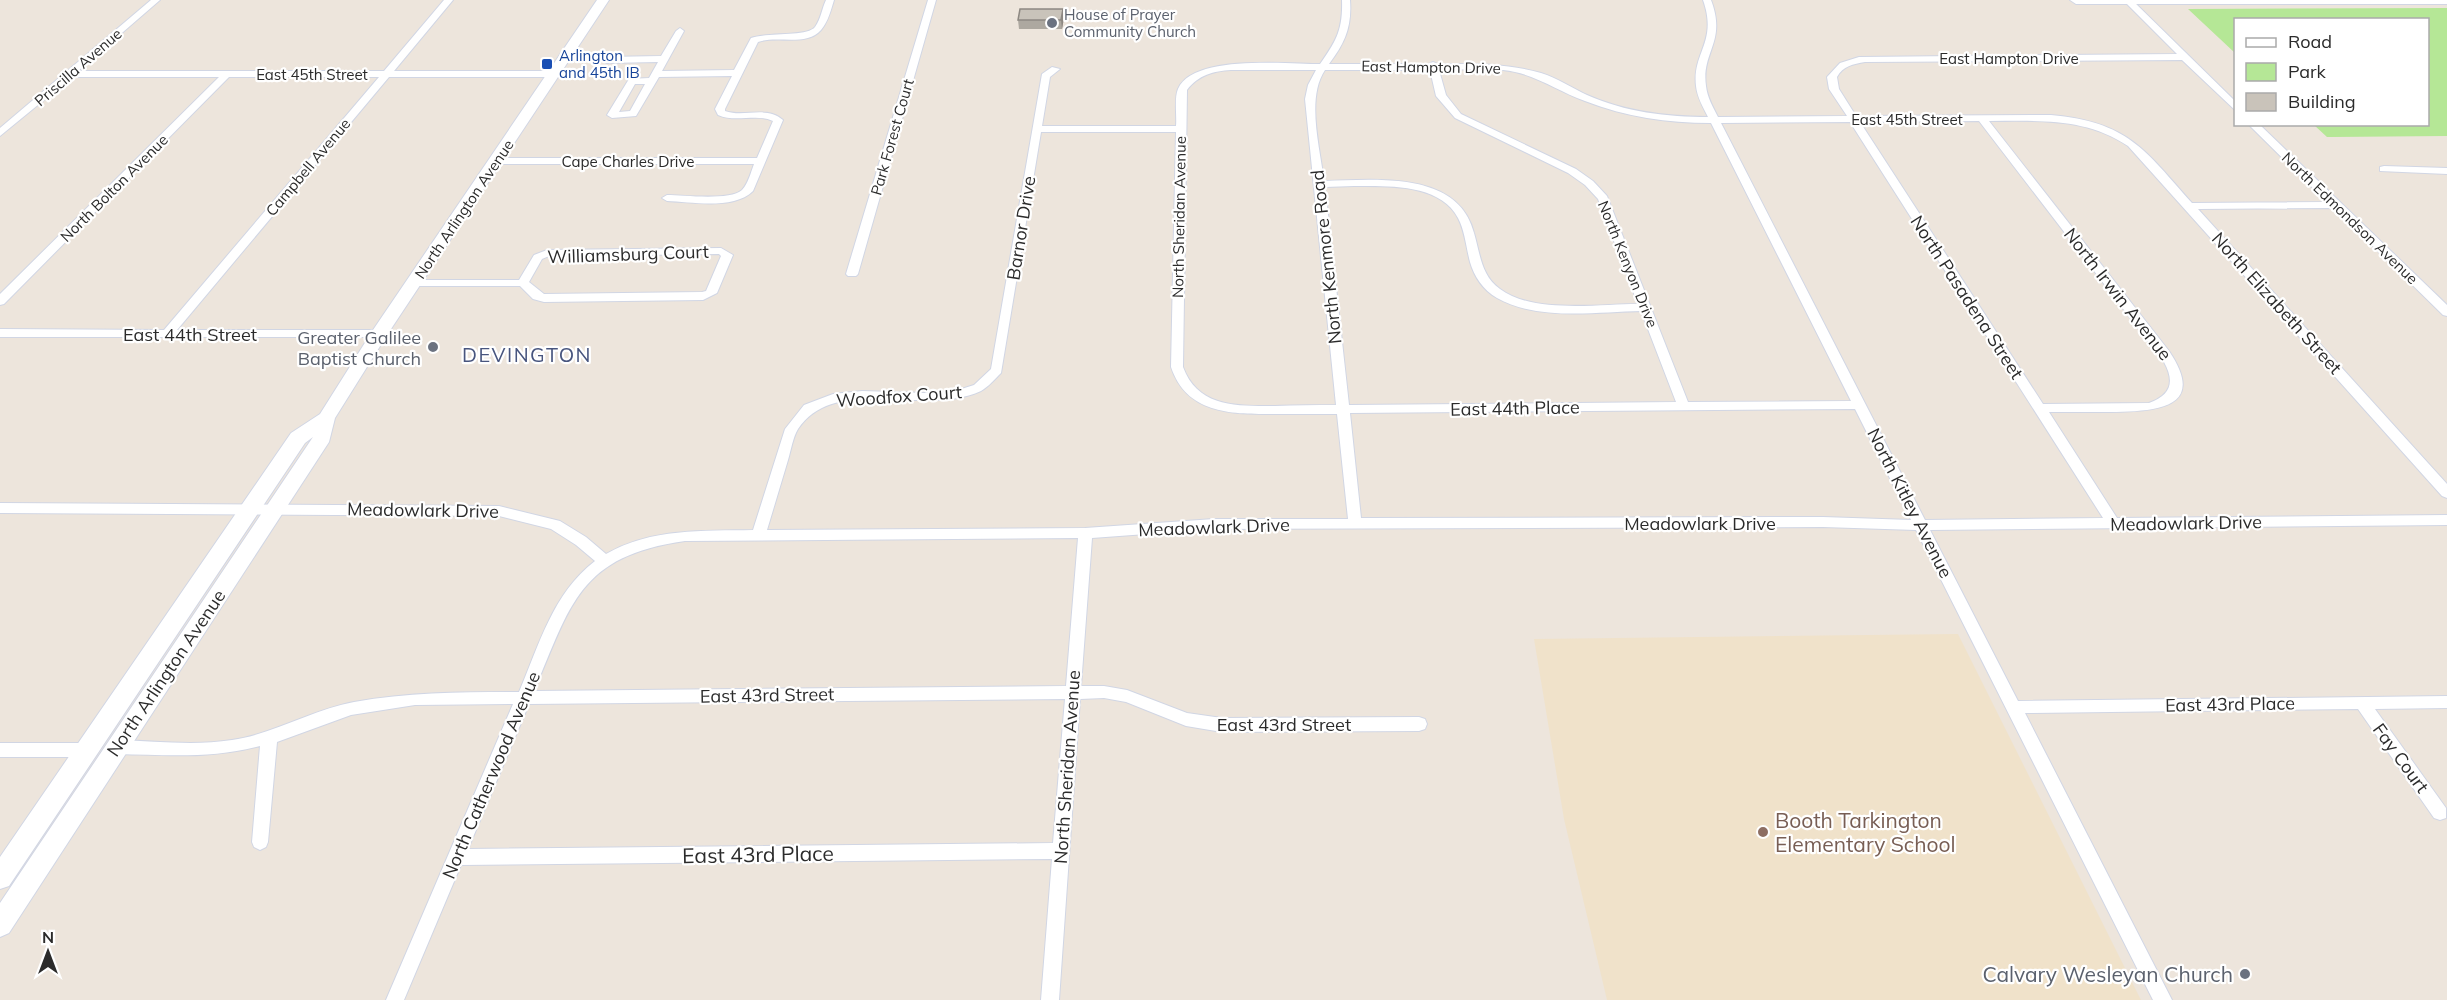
<svg xmlns="http://www.w3.org/2000/svg" width="2447" height="1000" font-family="Mulish,sans-serif">
<style>
.education{fill:#f0e2ca}
.green{fill:#b5e796}
.lines{fill:none;stroke-linecap:round;stroke-linejoin:round}
.minor-casing{stroke:#d1d6e4;stroke-width:2}
.secondary-casing{stroke:#d1d6e4;stroke-width:2}
.minor{fill:#fff;fill-rule:evenodd}
.secondary{fill:#fff;fill-rule:evenodd}
.wall{fill:#ada8a0}
.shaded-wall{fill:#8d8882}
.building{fill:#c9c3ba;stroke:#8d8882;stroke-width:1.5}
.worship-dot{fill:#6b7280;stroke:#fff;stroke-width:2}
.transit-dot{fill:#1a4fb4;stroke:#fff;stroke-width:2}
.education-dot{fill:#8d6e63;stroke:#fff;stroke-width:2}
.labels{text-anchor:middle;dominant-baseline:central;stroke-width:4.5;stroke-linejoin:round;paint-order:stroke}
.far-worship-label{font-size:15px;fill:#5b616d;stroke:#fff;text-anchor:start}
.far-transit-label{font-size:15px;fill:#164399;stroke:#fff;text-anchor:start}
.far-street-label{font-size:15px;fill:#2b2b2b;stroke:#fff}
.street-label{font-size:18px;fill:#2b2b2b;stroke:#fff}
.worship-label{font-size:18px;fill:#5b616d;stroke:#fff;text-anchor:end}
.neighbourhood-label{font-size:20px;letter-spacing:1.5px;fill:#48557e;stroke:#fff}
.near-education-label{font-size:21px;fill:#785e54;stroke:#fff;text-anchor:start}
.near-street-label{font-size:21px;fill:#2b2b2b;stroke:#fff}
.near-worship-label{font-size:21px;fill:#5b616d;stroke:#fff;text-anchor:end}
</style>
<rect width="100%" height="100%" fill="#ede5dc"/>
<path class="education" d="M1958,634L2141,1000H1607L1564,819L1534,639Z"/>
<path class="green" d="M2447,8V136L2331,137H2327L2314,125L2428,124V20H2236L2235,53L2188,9Z"/>
<g class="lines">
<defs>
<path id="minor" d="M151,0H160L78,71H384L444,0H453L394,71H554L559,74L554,77H389L177,330H379L383,331L385,334L383,337H0V329L164,330L379,77H229L4,304L0,305V294L219,77H72L0,136V128Z
M826,0H834C831,10 828,22 821,30C807,47 776,35 758,42L725,109V111C744,118 766,105 783,120L753,191C734,210 692,202 667,201L662,198L667,195C683,195 730,201 742,190C748,184 751,172 754,164H495L490,161L495,158H757L773,121C756,113 736,123 718,115L715,109L732,76L659,77L636,116L612,118L607,115L629,79L649,78L658,62L606,63L601,60L606,57L661,56L676,31L680,28L684,31L662,71L734,70L751,38C767,32 807,37 815,27C821,19 822,8 826,0ZM635,84H645L630,111L619,112Z
M928,0H936L858,274L856,276H848L846,274Z
M1342,0H1350C1352,27 1345,43 1329,64H1429L1433,62L1437,64C1474,64 1506,63 1541,73C1557,78 1572,88 1587,95C1625,112 1667,117 1708,117C1703,107 1697,97 1696,86C1692,52 1718,42 1703,0H1711C1727,42 1701,52 1706,86C1707,97 1713,107 1718,117L1847,116L1829,89L1827,77L1840,63L1859,57L2177,54L2123,0H2132L2236,102V111L2182,60L1865,62C1853,64 1843,66 1837,77L1839,89L1856,116L2051,115C2128,122 2144,149 2192,203L2327,202L2248,124H2259L2447,305V316L2443,315L2334,208L2198,209L2447,484V498L2442,496L2128,146C2085,117 2038,121 1989,121L2169,351C2209,410 2153,411 2110,412C2090,412 2069,412 2049,412L2117,518L2447,515V525L1930,530L2018,701L2447,696V708L2375,709L2446,808V818L2440,820L2434,818L2358,709L2025,713L2172,1000H2153L1916,530L1823,527L1214,529L1092,538L1081,686H1104L1127,690L1187,713L1222,718L1419,717L1425,719L1427,724L1425,729L1419,731L1222,732L1186,726L1126,702L1104,698L1080,699L1059,1000H1041L1052,859L461,865L404,1000H386L513,704L415,705L351,715L277,742L268,842L266,847L260,850L254,847L252,842L260,746C213,759 166,755 117,754L111,752L109,747L111,742L117,740C155,741 194,746 232,740C274,734 314,709 354,702C410,692 462,692 519,692C539,645 553,593 595,561L576,545L551,529L499,516L0,513V503L499,506L560,521L586,537L606,554C651,528 703,531 753,530L785,429L804,405L833,394L862,391L924,393L952,392L974,385L991,369L1042,74L1052,67L1060,69L1050,77L1042,126H1176C1177,116 1174,98 1178,89C1193,54 1287,64 1320,64C1336,41 1343,30 1342,0ZM1231,70H1316L1308,85L1305,99L1336,405C1316,405 1295,405 1275,406C1238,406 1198,408 1183,367L1187,90C1198,75 1214,71 1231,70ZM1325,70H1430L1436,96L1455,118L1568,173L1585,185L1598,199L1638,304C1599,304 1533,314 1500,289C1481,276 1480,253 1474,233C1458,170 1374,180 1324,181C1320,148 1306,98 1325,70ZM1439,70C1460,70 1482,68 1503,70C1534,73 1557,91 1585,101C1626,117 1667,123 1711,123L1851,401L1688,402L1607,196L1593,181L1576,169L1461,114L1446,95ZM1979,121L2164,362C2175,382 2171,395 2149,403L2043,404L1860,122ZM1850,122L2103,518L1925,520L1721,123ZM1041,132H1176L1171,367C1187,415 1233,414 1276,414C1296,414 1317,414 1337,414L1348,519H1214L1085,528L767,530C774,507 781,483 788,460C791,450 793,437 798,429C835,373 926,417 981,391C988,387 995,379 1001,373ZM1354,186C1386,186 1440,183 1458,218C1465,231 1466,247 1470,262C1474,276 1483,290 1497,298C1538,321 1596,312 1641,311L1676,402L1349,405L1325,187ZM1855,409L1911,520L1823,517L1361,518L1350,413ZM1078,538L1066,686L534,691C571,604 579,556 685,541ZM1065,699L1053,843L468,849L529,704Z
M2384,166L2447,168V174L2380,171V167Z
M721,248L733,255L717,293L703,300L544,302L533,299L520,286H414L408,283L414,280H519L534,255L547,250ZM719,254L721,256L706,291L702,292L544,294L529,282L542,259L549,256Z
M0,743H86L92,745L94,750L92,755L86,757H0Z"/>
<path id="secondary" d="M597,0H609L387,335L335,418L329,442L9,933L0,937V903L313,437L305,443L9,886L0,889V857L291,433L320,414L373,330Z
M2070,0H2447V4H2076Z"/>
</defs>
<use href="#minor" class="minor-casing"/>
<use href="#secondary" class="secondary-casing"/>
<use href="#minor" class="minor"/>
<use href="#secondary" class="secondary"/>
</g>
<path class="wall" d="M1063,9L1064,18L1062,29H1019L1018,20Z"/>
<path class="shaded-wall" d="M1063,9L1064,18L1062,29L1061,20Z"/>
<path class="building" d="M1020,9H1063L1061,20H1018Z"/>
<g class="worship-dot">
<circle cx="1052" cy="23" r="6"/>
<circle cx="433" cy="347" r="6"/>
<circle cx="2245" cy="974" r="6"/>
</g>
<rect class="transit-dot" x="541" y="58" width="12" height="12" rx="3"/>
<circle class="education-dot" cx="1763" cy="832" r="6"/>
<g class="labels">
<g class="far-worship-label">
<text x="1064" y="14">House of Prayer<tspan x="1064" dy="17">Community Church</tspan></text>
</g>
<g class="far-transit-label">
<text x="559" y="55">Arlington<tspan x="559" dy="17">and 45th IB</tspan></text>
</g>
<g class="far-street-label">
<text x="2009" y="58">East Hampton Drive</text>
<text transform="translate(78 67) rotate(-41)">Priscilla Avenue</text>
<text transform="translate(1431 67) rotate(1)">East Hampton Drive</text>
<text x="312" y="74">East 45th Street</text>
<text x="1907" y="119">East 45th Street</text>
<text transform="translate(892 137) rotate(-74)">Park Forest Court</text>
<text x="628" y="161">Cape Charles Drive</text>
<text transform="translate(308 167) rotate(-50)">Campbell Avenue</text>
<text transform="translate(114 188) rotate(-45)">North Bolton Avenue</text>
<text transform="translate(464 209) rotate(-56)">North Arlington Avenue</text>
<text transform="translate(1179 217) rotate(-89)">North Sheridan Avenue</text>
<text transform="translate(2350 218) rotate(44)">North Edmondson Avenue</text>
<text transform="translate(1628 264) rotate(68)">North Kenyon Drive</text>
</g>
<g class="street-label">
<text transform="translate(1021 228) rotate(-81)">Barnor Drive</text>
<text transform="translate(628 254) rotate(-2)">Williamsburg Court</text>
<text transform="translate(1326 257) rotate(-96)">North Kenmore Road</text>
<text transform="translate(2118 294) rotate(52)">North Irwin Avenue</text>
<text transform="translate(1967 297) rotate(57)">North Pasadena Street</text>
<text transform="translate(2277 303) rotate(48)">North Elizabeth Street</text>
<text x="190" y="334">East 44th Street</text>
<text transform="translate(899 396) rotate(-4)">Woodfox Court</text>
<text transform="translate(1515 408) rotate(-1)">East 44th Place</text>
<text transform="translate(1910 503) rotate(63)">North Kitley Avenue</text>
<text transform="translate(423 510) rotate(1)">Meadowlark Drive</text>
<text x="1700" y="523">Meadowlark Drive</text>
<text transform="translate(2186 523) rotate(-1)">Meadowlark Drive</text>
<text transform="translate(1214 527) rotate(-2)">Meadowlark Drive</text>
<text transform="translate(166 673) rotate(-56)">North Arlington Avenue</text>
<text transform="translate(767 695) rotate(-1)">East 43rd Street</text>
<text transform="translate(2230 704) rotate(-1)">East 43rd Place</text>
<text x="1284" y="724">East 43rd Street</text>
<text transform="translate(2401 758) rotate(54)">Fay Court</text>
<text transform="translate(1067 767) rotate(-86)">North Sheridan Avenue</text>
<text transform="translate(491 775) rotate(-67)">North Catherwood Avenue</text>
</g>
<g class="worship-label">
<text x="421" y="337">Greater Galilee<tspan x="421" dy="21">Baptist Church</tspan></text>
</g>
<g class="neighbourhood-label">
<text x="527" y="354">DEVINGTON</text>
</g>
<g class="near-education-label">
<text x="1775" y="820">Booth Tarkington<tspan x="1775" dy="24">Elementary School</tspan></text>
</g>
<g class="near-street-label">
<text transform="translate(758 854) rotate(-1)">East 43rd Place</text>
</g>
<g class="near-worship-label">
<text x="2233" y="974">Calvary Wesleyan Church</text>
</g>
</g>
<rect x="2234" y="18" width="195" height="108" fill="#ffffff" stroke="#aaaaaa" stroke-width="1.5"/>
<rect x="2246" y="38" width="30" height="9" fill="#ffffff" stroke="#aaaaaa" stroke-width="1.5"/>
<text x="2288" y="48" font-size="18" fill="#2b2b2b">Road</text>
<rect x="2246" y="63" width="30" height="18" fill="#b5e796" stroke="#aaaaaa" stroke-width="1.5"/>
<text x="2288" y="78" font-size="18" fill="#2b2b2b">Park</text>
<rect x="2246" y="93" width="30" height="18" fill="#c9c3ba" stroke="#aaaaaa" stroke-width="1.5"/>
<text x="2288" y="108" font-size="18" fill="#2b2b2b">Building</text>
<g transform="translate(48 952)" stroke="#ffffff" stroke-width="4.5" paint-order="stroke">
<path d="M0-4.5L10 22L0 15L-10 22Z" fill="#2b2b2b"/>
<text y="-9" font-size="16" font-weight="bold" text-anchor="middle" fill="#2b2b2b">N</text>
</g>
</svg>
